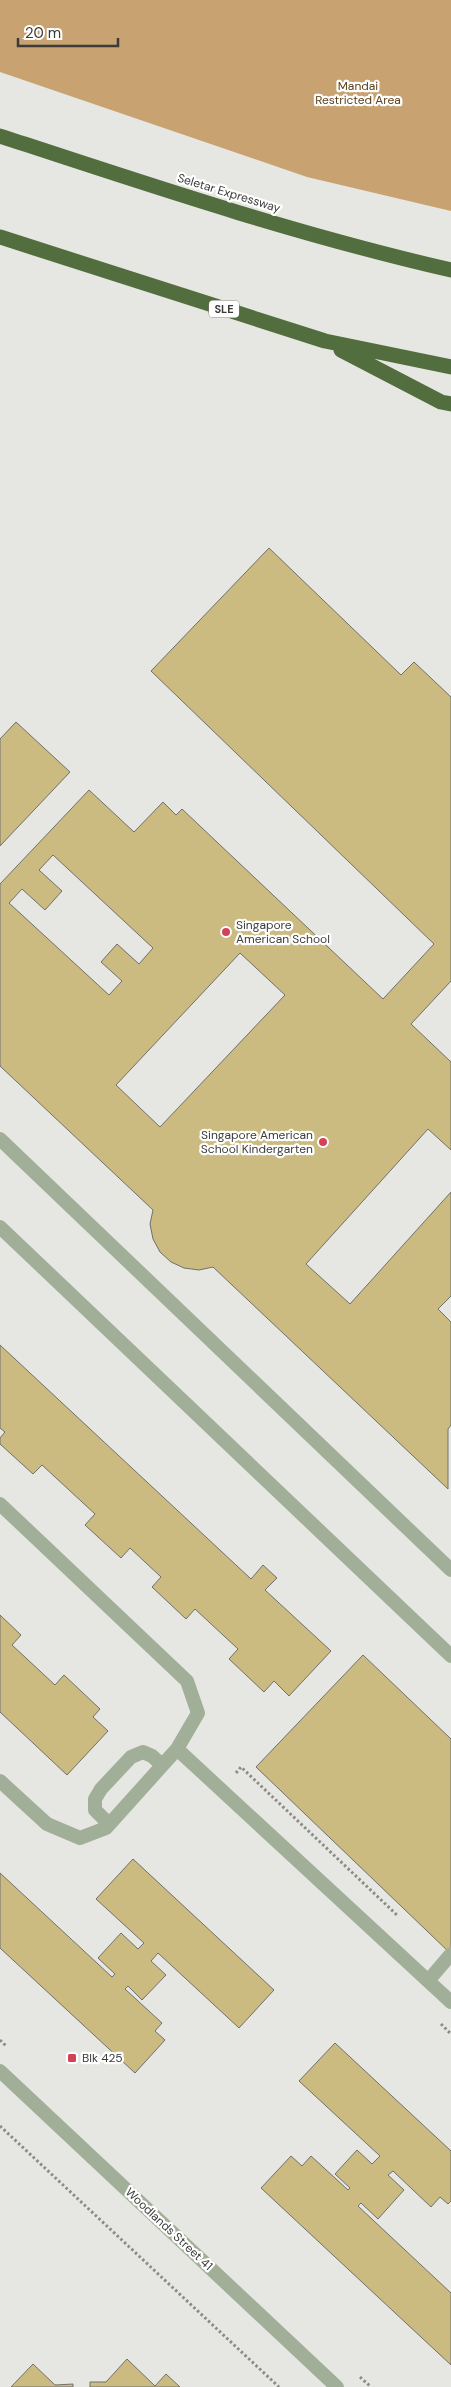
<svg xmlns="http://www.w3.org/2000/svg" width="451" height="2387" font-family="'DM Sans',sans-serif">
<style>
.forest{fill:#c8a371}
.building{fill:#cbbb80;stroke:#71706c;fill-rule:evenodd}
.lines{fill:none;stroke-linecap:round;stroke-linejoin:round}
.path{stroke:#8b8c88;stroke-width:3;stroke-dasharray:2.5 2.5;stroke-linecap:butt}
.service{stroke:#a1af98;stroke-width:14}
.minor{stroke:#a1af98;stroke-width:14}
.motorway{stroke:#526e3e;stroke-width:15}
.poi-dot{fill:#d34259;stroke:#fff;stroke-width:2}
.labels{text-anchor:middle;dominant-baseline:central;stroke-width:4.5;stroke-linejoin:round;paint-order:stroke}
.shield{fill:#fff;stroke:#767674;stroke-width:1}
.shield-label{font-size:11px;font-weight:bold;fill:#3b3b39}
.park-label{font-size:12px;fill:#5d421c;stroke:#fff}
.street-label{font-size:12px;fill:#3b3b39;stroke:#fff}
.poi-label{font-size:12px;fill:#3b3b39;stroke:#fff;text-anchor:start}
</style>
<rect width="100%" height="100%" fill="#e6e7e2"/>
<path class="forest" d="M0,0H451V211L307,177L0,72Z"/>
<path class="building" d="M269,548L401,675L414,662L451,697V981L411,1024L451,1062V1150L428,1129L306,1264L350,1304L451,1192V1296L438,1309L451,1322V1425L448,1429V1489L213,1267L199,1270L184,1268L171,1262L160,1252L153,1239L150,1224L153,1210L0,1066V884L89,790L134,832L163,802L176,815L182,809L383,999L434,944L151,671ZM53,855L153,948L139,964L117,944L101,962L122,981L109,995L9,903L22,889L45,910L62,891L39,870ZM240,953L285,995L160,1127L116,1085Z
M16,722L70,772L0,846V739Z
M0,1345L251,1579L263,1565L277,1578L265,1590L331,1651L289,1696L274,1681L264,1692L229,1659L238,1649L195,1609L186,1619L152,1587L161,1577L130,1548L121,1558L85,1525L95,1514L42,1465L33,1474L0,1444V1438L5,1432L0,1428Z
M0,1615L21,1635L12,1645L55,1685L64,1675L100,1709L93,1717L108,1731L67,1775L0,1712Z
M363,1655L451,1739V1954L256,1767Z
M133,1859L274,1990L239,2028L158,1953L151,1961L166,1975L142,2000L128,1986L125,1989L162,2023L155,2031L165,2040L135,2073L0,1948V1873L112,1977L115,1974L98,1958L121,1933L138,1949L144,1943L96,1899Z
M335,2043L451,2151V2201L448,2204L440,2197L431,2207L393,2171L388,2175L404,2190L378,2219L361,2203L358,2206L451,2293V2365L261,2188L291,2156L302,2166L311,2156L348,2190L350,2188L335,2174L357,2150L372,2164L380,2156L299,2081Z
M127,2359L155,2386L166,2374L180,2387H90V2382H106Z
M33,2364L55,2385L73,2384V2387H11Z"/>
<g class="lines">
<path class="path" d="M236,1773L241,1767L398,1916
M441,2024L451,2034
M0,2040L7,2047
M0,2126L279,2387
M360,2377L371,2387"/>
<path class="service" d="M0,1139L451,1570
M0,1227L451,1656
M0,1504L187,1681L198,1713L177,1749L106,1828L80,1838L47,1824L0,1781
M177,1749L451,2002
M109,1824L95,1810V1799L101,1789L131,1757L143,1752L152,1756L162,1765
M428,1981L451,1954"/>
<path class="minor" d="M0,2071L337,2387"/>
<path class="motorway" d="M0,136C149,185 298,235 451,270
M0,237L325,341L451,367
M341,350L441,402L451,404"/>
</g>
<g class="poi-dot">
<circle cx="226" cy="932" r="5"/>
<circle cx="323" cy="1142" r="5"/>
<rect x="67" y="2053" width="10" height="10" rx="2.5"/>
</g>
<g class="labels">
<rect class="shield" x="209" y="300.5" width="30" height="17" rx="4"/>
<g class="shield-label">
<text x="224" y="309">SLE</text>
</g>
<g class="park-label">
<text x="358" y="86">Mandai<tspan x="358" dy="14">Restricted Area</tspan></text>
</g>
<g class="street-label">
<text transform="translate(229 193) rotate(17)">Seletar Expressway</text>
<text transform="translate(169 2229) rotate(43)">Woodlands Street 41</text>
</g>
<g class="poi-label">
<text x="236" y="925">Singapore<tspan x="236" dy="14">American School</tspan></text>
<text x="313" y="1135" text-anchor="end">Singapore American<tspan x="313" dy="14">School Kindergarten</tspan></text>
<text x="82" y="2058">Blk 425</text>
</g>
</g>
<path d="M18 38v8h100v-8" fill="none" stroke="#3b3b39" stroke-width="2.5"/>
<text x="25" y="38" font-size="15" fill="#3b3b39" stroke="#ffffff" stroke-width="4" paint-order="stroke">20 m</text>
</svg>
